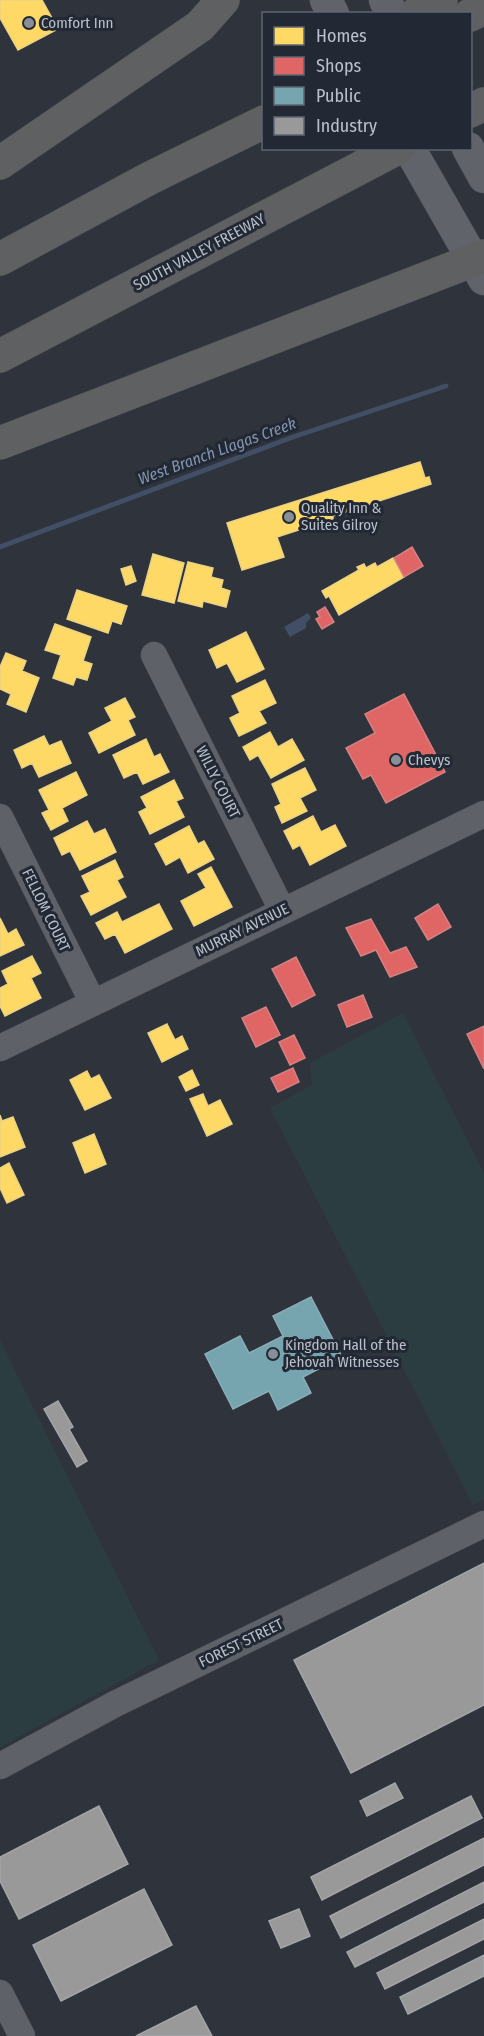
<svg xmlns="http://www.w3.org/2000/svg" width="484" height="2036" font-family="'Fira Sans Condensed',sans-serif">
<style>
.green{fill:#2c3d41}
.water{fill:#414e65}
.homes{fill:#ffd966;stroke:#ead284;stroke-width:1.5}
.shops{fill:#e06666;stroke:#d58184;stroke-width:1.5}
.public{fill:#76a5af;stroke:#8aadb7;stroke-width:1.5}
.industry{fill:#999;stroke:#a3a5a8;stroke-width:1.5}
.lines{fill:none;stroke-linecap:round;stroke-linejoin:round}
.stream{stroke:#414e65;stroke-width:5}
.minor-casing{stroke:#4c4f55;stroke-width:27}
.major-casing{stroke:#4c5057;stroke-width:33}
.highway-casing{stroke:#4b5057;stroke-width:34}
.minor{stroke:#5e6268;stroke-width:26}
.major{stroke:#60646a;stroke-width:32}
.highway{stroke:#5e6062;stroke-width:33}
.poi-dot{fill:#898f98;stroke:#222935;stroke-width:2}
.labels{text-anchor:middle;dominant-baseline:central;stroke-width:6;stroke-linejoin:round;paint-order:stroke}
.poi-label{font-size:15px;fill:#bac0ca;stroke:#222935;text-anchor:start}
.street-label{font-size:15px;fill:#bac0ca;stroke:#222935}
.water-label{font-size:16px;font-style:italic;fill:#8594ae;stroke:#222935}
</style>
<rect width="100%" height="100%" fill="#2f333b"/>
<path class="green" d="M403,1013L484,1173V1500L473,1505L270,1108L312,1085L310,1063Z
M0,1340L159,1660L0,1747Z"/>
<path class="water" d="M308,613L311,618L306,623V628L290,637L284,627Z"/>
<path class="homes" d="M0,0H42L58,29L18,50L0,18Z
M420,462L425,478L429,477L431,484L333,516V519L327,521L326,518L319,520L320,523L277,537L284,557L242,570L227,523Z
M153,554L184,563L174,603L142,595Z
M393,558L404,577L339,615L329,596L326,598L322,591L359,570L357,567L364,564L366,568L375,563L377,567Z
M188,562L213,568L211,577L223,580L221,588L230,591L226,607L203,601L202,607L178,601Z
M131,566L136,581L126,585L121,569Z
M77,590L127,606L121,624L112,621L108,633L67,619Z
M55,624L91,637L83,661L92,664L87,680L76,677L73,685L53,678L61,655L45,650Z
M246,632L264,669L237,682L227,663L217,668L209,650Z
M6,653L26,661L22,671L39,678L26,712L7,704L11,694L0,689V667Z
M265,680L276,703L259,711L266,723L239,736L230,718L240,713L232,696Z
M125,698L135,717L128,720L135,735L99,753L89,733L112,721L105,708Z
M270,732L278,747L292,739L304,760L271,778L258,755L250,760L243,747Z
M44,736L49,746L61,741L71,763L39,777L32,763L22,768L14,750Z
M146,739L154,757L160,754L169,772L143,784L137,772L124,778L113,755Z
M305,768L316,790L300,798L307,811L282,823L275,807L281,804L272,784Z
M76,772L87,795L62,808L68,821L51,830L42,813L49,810L39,790Z
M174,780L183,798L176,801L184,817L150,834L139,812L147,808L141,797Z
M313,816L321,832L335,825L346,846L310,865L300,845L293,849L284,831Z
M87,821L94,834L105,829L116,852L80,870L70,851L62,855L54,838Z
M189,826L198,844L204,841L214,859L188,873L180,857L166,865L155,844Z
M115,860L123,877L117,880L126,897L91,915L81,896L90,892L82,876Z
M211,867L232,907L194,926L181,901L206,888L198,874Z
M159,904L172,929L125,953L115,934L105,939L96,923L117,912L122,922Z
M0,918L8,934L16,929L24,945L0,956Z
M32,956L41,973L31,978L41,998L5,1016L0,1006V988L8,984L2,971Z
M167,1024L175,1040L182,1036L188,1049L162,1062L148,1033Z
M192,1070L199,1085L186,1091L179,1077Z
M87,1071L91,1079L99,1075L111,1098L85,1110L70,1080Z
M203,1094L208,1106L220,1100L232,1124L207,1136L190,1099Z
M0,1115L2,1121L13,1117L25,1147L0,1157Z
M94,1134L106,1164L85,1173L73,1143Z
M9,1163L24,1195L7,1203L0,1188V1168Z"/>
<path class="shops" d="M412,547L423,566L404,577L394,558Z
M325,607L334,622L322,629L316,619L320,617L317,612Z
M404,694L445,772L386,803L371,775L363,779L346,748L375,733L365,714Z
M438,904L451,927L428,940L415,918Z
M371,919L390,953L406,947L417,967L390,977L376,950L361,956L346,928Z
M296,957L315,995L292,1007L272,969Z
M363,995L372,1017L347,1027L338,1005Z
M266,1007L280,1035L256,1047L242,1018Z
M484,1026V1069L467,1034Z
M294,1035L305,1058L290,1065L279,1042Z
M293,1068L299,1082L278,1092L271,1078Z"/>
<path class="public" d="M311,1297L342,1357L303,1377L311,1393L278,1410L269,1391L233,1409L205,1354L240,1336L249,1353L283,1336L273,1316Z"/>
<path class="industry" d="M58,1401L73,1427L69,1429L87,1461L77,1467L44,1409Z
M484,1563V1705L351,1773L294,1660Z
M395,1783L403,1798L367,1816L360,1801Z
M471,1796L482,1818L322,1900L311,1877Z
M99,1806L128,1864L19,1919L0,1881V1857Z
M484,1838V1865L341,1938L330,1916Z
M484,1882V1902L355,1967L347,1952Z
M144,1889L172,1945L61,2001L33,1945Z
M299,1909L310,1936L281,1948L269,1921Z
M484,1919V1939L385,1989L377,1973Z
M484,1955V1976L408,2014L400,1997Z
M196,2006L212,2036H136Z"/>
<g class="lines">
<path class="stream" d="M0,547L293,437L446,386"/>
<defs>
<path id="minor" d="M154,655L282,910
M0,817L93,1003
M0,1048L484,814
M0,1766L115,1704L484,1524
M0,1993L22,2036"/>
<path id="major" d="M326,0L333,14
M385,0L392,14
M409,148L484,279
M468,148L484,177"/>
<path id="highway" d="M416,14L441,0
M470,15L484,8
M470,111L484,104
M0,163L200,26L223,0
M0,259L150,178L264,122
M0,356L398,148
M0,443L484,256"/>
</defs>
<use href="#minor" class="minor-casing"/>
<use href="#major" class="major-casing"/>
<use href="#highway" class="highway-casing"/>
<use href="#minor" class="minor"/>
<use href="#major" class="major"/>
<use href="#highway" class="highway"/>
</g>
<g class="poi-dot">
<circle cx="29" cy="23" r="6"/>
<circle cx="289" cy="517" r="6"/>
<circle cx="396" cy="760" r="6"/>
<circle cx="273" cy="1354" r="6"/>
</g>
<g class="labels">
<g class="poi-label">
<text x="41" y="23">Comfort Inn</text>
<text x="301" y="508">Quality Inn &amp;<tspan x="301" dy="17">Suites Gilroy</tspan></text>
<text x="408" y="760">Chevys</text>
<text x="285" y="1345">Kingdom Hall of the<tspan x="285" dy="17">Jehovah Witnesses</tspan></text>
</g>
<g class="street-label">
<text transform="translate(199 252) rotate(-28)">SOUTH VALLEY FREEWAY</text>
<text transform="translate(218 782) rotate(63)">WILLY COURT</text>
<text transform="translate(46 910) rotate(64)">FELLOM COURT</text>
<text transform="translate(242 930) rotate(-26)">MURRAY AVENUE</text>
<text transform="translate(241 1643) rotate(-26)">FOREST STREET</text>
</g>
<g class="water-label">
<text transform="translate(217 451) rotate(-20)">West Branch Llagas Creek</text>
</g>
</g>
<rect x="262" y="12" width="210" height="138" fill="#222935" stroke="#5f6571" stroke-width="1.5"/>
<rect x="274" y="27" width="30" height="18" fill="#ffd966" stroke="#5f6571" stroke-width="1.5"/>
<text x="316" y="42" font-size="18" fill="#bac0ca">Homes</text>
<rect x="274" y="57" width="30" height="18" fill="#e06666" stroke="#5f6571" stroke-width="1.5"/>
<text x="316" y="72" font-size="18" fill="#bac0ca">Shops</text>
<rect x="274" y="87" width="30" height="18" fill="#76a5af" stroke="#5f6571" stroke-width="1.5"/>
<text x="316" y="102" font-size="18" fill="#bac0ca">Public</text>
<rect x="274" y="117" width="30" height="18" fill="#999999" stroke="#5f6571" stroke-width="1.5"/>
<text x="316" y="132" font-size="18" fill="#bac0ca">Industry</text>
</svg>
